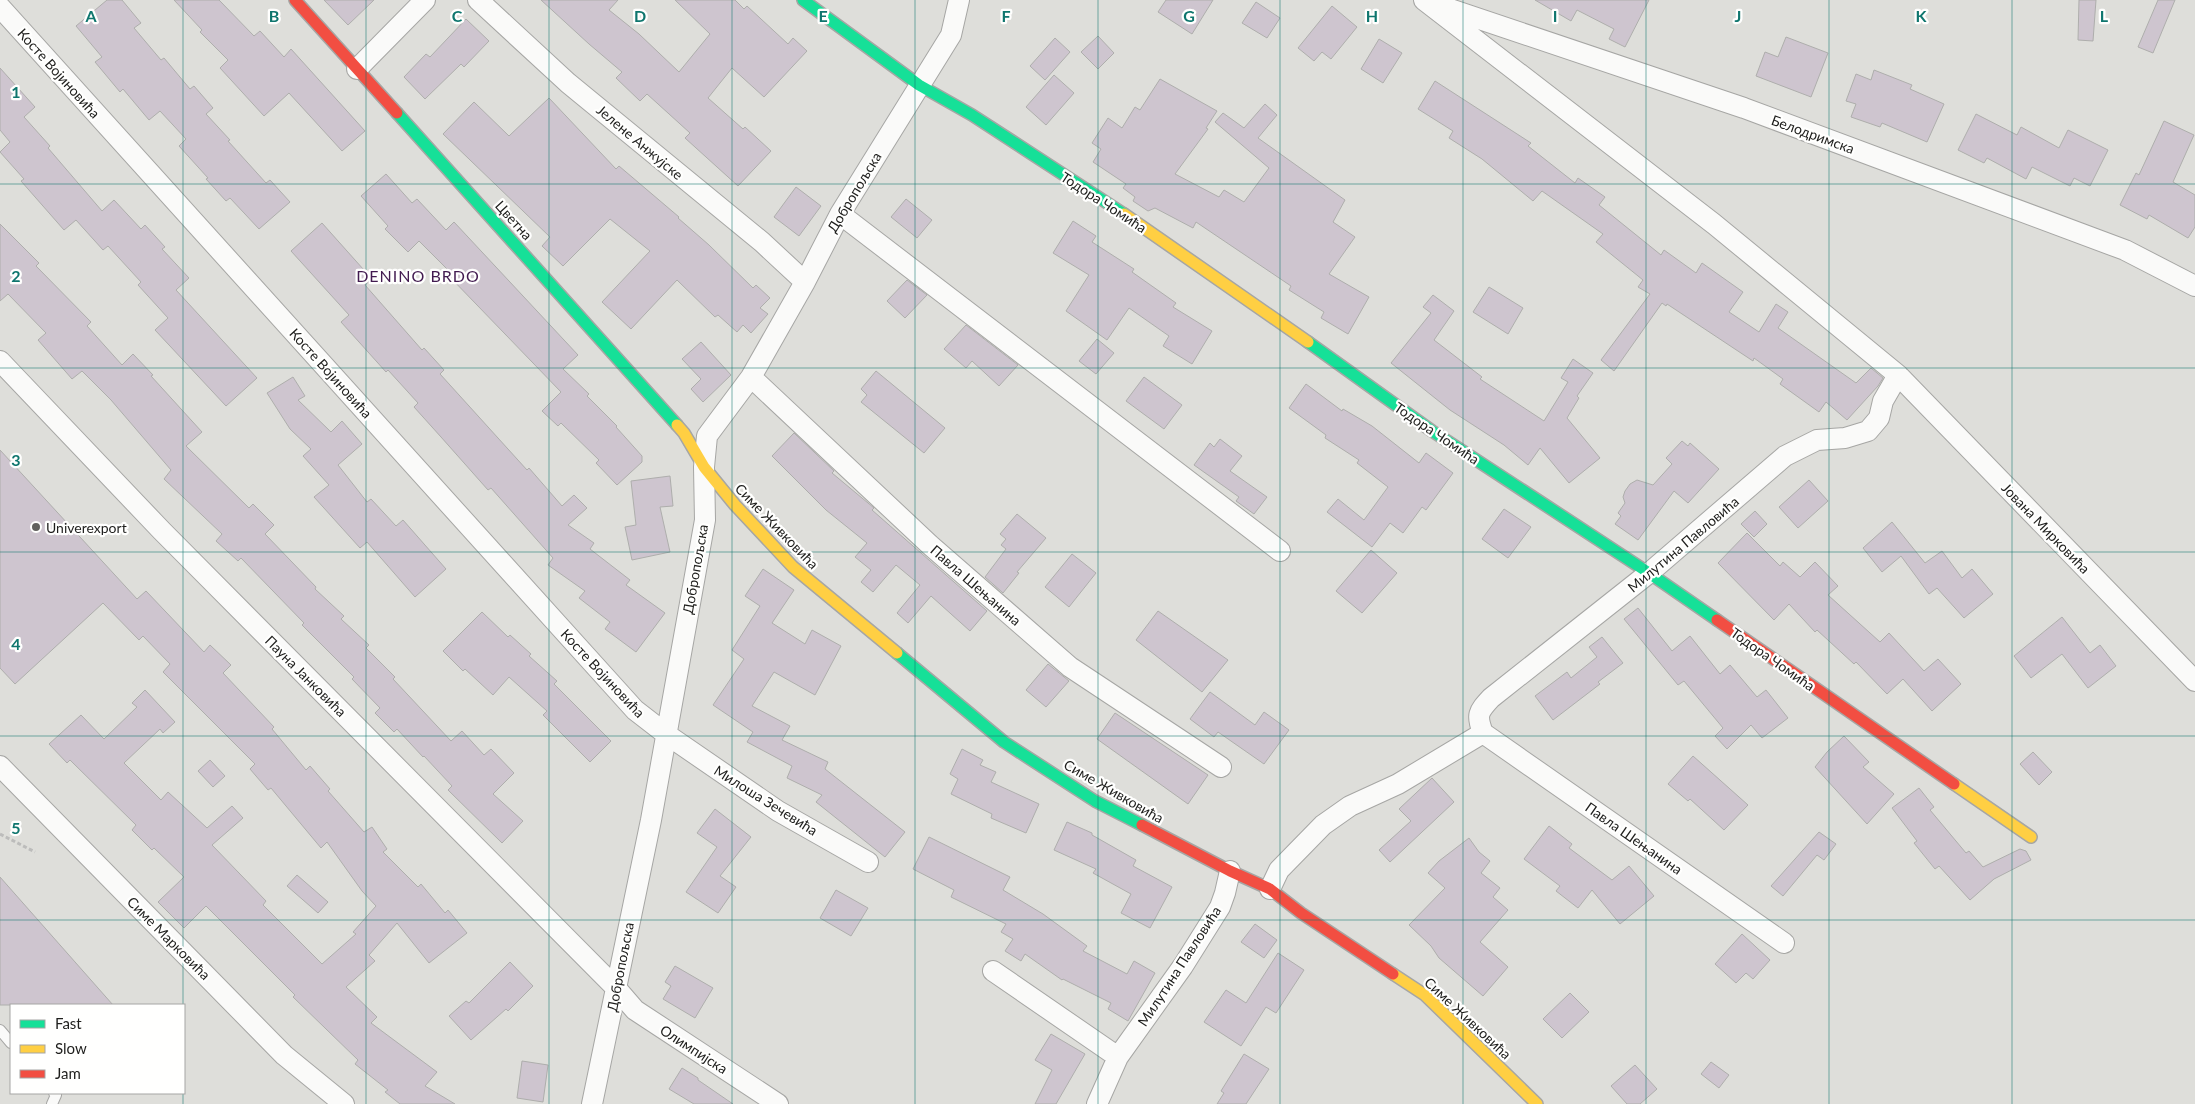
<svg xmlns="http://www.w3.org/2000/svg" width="2195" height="1104" font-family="Lato,sans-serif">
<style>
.building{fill:#cec5cf;stroke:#aeaeac}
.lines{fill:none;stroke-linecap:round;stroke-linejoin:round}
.lane-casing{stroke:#a6a6a4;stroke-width:12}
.street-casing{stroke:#a6a6a4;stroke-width:22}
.fast-casing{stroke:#a6a6a4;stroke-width:14}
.slow-casing{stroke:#a6a6a4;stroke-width:14}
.jam-casing{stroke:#a6a6a4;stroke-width:14}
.path{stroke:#bcbcbb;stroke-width:3;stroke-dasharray:4 2.5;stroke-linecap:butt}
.lane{stroke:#fafaf9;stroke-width:10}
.street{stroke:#fafaf9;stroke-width:20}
.fast{stroke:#16e098;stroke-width:11}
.slow{stroke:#ffcf43;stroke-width:11}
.jam{stroke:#f24e42;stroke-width:11}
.grid{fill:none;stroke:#0f766e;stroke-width:1;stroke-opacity:0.55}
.poi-dot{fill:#61615e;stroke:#fffffe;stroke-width:2}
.labels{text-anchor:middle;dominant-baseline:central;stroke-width:4.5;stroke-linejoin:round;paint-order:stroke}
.street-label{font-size:14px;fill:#1e1e1c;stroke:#fffffe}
.poi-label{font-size:14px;fill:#1e1e1c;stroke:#fffffe;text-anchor:start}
.quarter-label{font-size:16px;letter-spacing:1px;fill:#421b50;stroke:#fffffe}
.grid-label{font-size:16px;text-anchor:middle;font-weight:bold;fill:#0f766e;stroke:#fffffe;stroke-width:4.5;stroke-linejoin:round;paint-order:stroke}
</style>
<rect width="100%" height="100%" fill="#dededa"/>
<path class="building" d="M107,0H122L141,23L134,28L161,60L164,58L190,89L194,86L213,108L206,114L230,140L228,141L266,183L270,180L290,202L259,229L230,198L226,201L206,179L208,178L179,146L186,139L160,111L149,120L123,89L120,92L95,62L102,57L76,26Z
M174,0H219L254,36L260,31L284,57L291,49L365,131L342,151L289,93L264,116L220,68L228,60L200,32L202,30Z
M324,0H374L348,25Z
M541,0H618L609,10L639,34L679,72L710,34L675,0H735L744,9L747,6L788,44L793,38L807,51L764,97L732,68L708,98L743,129L745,127L771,151L738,186L685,138L690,133L647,94L640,101L616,78L622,72L589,44Z
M1166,0H1213L1192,34L1158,12Z
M1535,0H1649L1625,47L1609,39L1614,29L1577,10L1571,21Z
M2079,0H2096L2093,41L2078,40Z
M2158,0H2175L2153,53L2138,47Z
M1256,2L1280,18L1267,38L1242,23Z
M1332,6L1357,27L1331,59L1322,52L1314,61L1298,48Z
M466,19L489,41L464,67L461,64L425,99L404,77L426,54L430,57Z
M1098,36L1114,53L1098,69L1081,52Z
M1786,37L1828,53L1811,97L1756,76L1765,52L1778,57Z
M1055,38L1070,52L1045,80L1030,66Z
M1379,39L1402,53L1383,83L1361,69Z
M0,68L35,107L24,117L50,146L48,148L102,211L114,200L141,229L145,225L165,247L162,249L189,278L176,290L257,378L226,406L155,330L168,318L138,285L141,282L108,246L103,250L76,220L64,230L21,181L24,179L0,152L10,142L0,130Z
M1874,70L1912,85L1910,89L1944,104L1927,142L1882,123L1880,127L1851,117L1856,104L1846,101L1856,74L1871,80Z
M1054,75L1074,93L1046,125L1026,107Z
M1160,79L1217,111L1206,128L1208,129L1175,174L1219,197L1224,190L1244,202L1269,168L1215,122L1223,113L1244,128L1265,104L1277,115L1258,138L1345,200L1333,222L1355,237L1329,274L1369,297L1348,334L1321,318L1324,312L1289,290L1291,286L1196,222L1193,228L1155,208L1148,211L1133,201L1135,197L1123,188L1126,184L1093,162L1101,149L1092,143L1108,118L1122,128L1135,107L1140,110Z
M1435,81L1531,143L1528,146L1575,183L1578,178L1605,197L1599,205L1661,255L1664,250L1696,273L1702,263L1743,292L1729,312L1759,332L1776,304L1788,312L1778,328L1856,383L1871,368L1883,378L1878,386L1847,420L1826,402L1819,412L1780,384L1783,379L1754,358L1753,361L1667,304L1666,306L1662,303L1614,371L1601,360L1650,294L1638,287L1643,280L1596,242L1603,234L1542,191L1533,201L1482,159L1449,138L1453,131L1418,109Z
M549,98L616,169L619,166L679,217L678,218L709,245L753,288L756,285L770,298L760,308L768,314L751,333L743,325L737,332L718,315L715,317L677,280L631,329L602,302L650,251L610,219L563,266L542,246L550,237L443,134L474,102L509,136Z
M1976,114L2017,135L2021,127L2059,148L2068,130L2108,150L2090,186L2074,178L2070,186L2032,167L2026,179L1987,158L1984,163L1958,150Z
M2164,121L2194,135L2173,182L2195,195V227L2188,238L2149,215L2147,219L2120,205L2136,173L2139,175Z
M386,174L412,203L417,199L446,230L454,222L578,355L563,369L589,394L587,396L617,426L616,427L642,456V462L617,485L596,463L599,460L561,423L558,426L542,411L561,392L448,275L451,273L419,241L408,252L385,229L388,226L361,196Z
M796,187L821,206L799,236L774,217Z
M906,199L932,220L917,238L891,217Z
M1073,221L1096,236L1092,242L1134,269L1132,272L1176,303L1173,307L1212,331L1192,364L1163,346L1169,336L1129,308L1107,340L1066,311L1089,275L1053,253Z
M322,223L372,279L365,285L422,350L424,348L444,370L440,374L527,470L529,468L562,506L574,495L587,508L568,525L594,543L590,549L630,580L626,585L665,613L636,652L605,629L610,622L579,598L585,591L548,565L553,558L491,488L488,490L441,437L414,407L418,403L388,370L386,372L341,322L349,315L291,251Z
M0,224L39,263L36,266L91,322L87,326L122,365L133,354L153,375L151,376L202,432L186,446L249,508L253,504L274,525L265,534L316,587L315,589L344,616L341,619L369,645L366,648L395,677L393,679L451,741L462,731L484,755L491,749L514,773L493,794L523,821L502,843L448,790L452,786L424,756L423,757L397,729L394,732L375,713L380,708L352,679L354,677L302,625L304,623L241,558L238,561L216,541L222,534L164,479L171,470L111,400L82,371L72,379L38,340L46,333L8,294L0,301Z
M907,280L927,295L905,318L887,301Z
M1489,287L1523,308L1508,334L1473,312Z
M1433,295L1454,311L1434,340L1482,377L1480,379L1544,421L1568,382L1561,378L1573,359L1593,373L1577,396L1579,398L1567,418L1600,458L1569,483L1540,448L1528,465L1504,445L1450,410L1391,363L1431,313L1423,307Z
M966,325L1018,365L999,386L972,361L966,368L944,349Z
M1097,339L1114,353L1096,374L1079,361Z
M701,342L731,375L703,402L691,389L701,379L682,359Z
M876,371L945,428L924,453L861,402L867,395L861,389Z
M293,377L305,396L298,400L331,432L342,421L362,444L338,465L367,502L371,499L396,526L403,520L446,569L415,597L367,542L360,548L314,497L329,485L303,456L311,449L290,429L267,393Z
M1144,377L1182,405L1164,429L1126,401Z
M1306,384L1342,411L1343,409L1372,426L1419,463L1426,453L1453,473L1426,510L1422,507L1403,533L1390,523L1372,547L1327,512L1338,499L1364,520L1388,487L1357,463L1359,460L1325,438L1326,435L1289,408Z
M794,433L834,471L832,473L874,508L872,510L987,611L970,631L931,596L908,623L897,613L920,585L896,565L873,592L861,582L871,570L855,557L867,543L826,510L772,456Z
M1220,439L1242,456L1230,471L1267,497L1254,514L1236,501L1239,497L1194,465L1210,443L1214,447Z
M1682,441L1688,446L1690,443L1719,469L1688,503L1674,491L1638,540L1615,524L1621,516L1618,513L1625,503L1623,497L1625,491L1630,484L1637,480L1653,485L1672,464L1666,458Z
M0,450L137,599L146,591L204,652L210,645L231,665L223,673L274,727L272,729L306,770L310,766L330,789L328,791L364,832L372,827L387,849L383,852L418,887L421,884L445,913L448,910L467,933L429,963L397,923L369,955L375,961L346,987L377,1017L371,1023L437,1072L425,1086L455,1104H400L385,1092L388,1090L355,1064L358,1060L293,997L295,995L206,906L184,928L158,902L184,877L154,848L152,850L132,830L136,825L70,760L67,763L49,744L81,715L104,739L137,707L132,703L145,690L175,722L163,733L160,729L124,763L161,800L168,792L207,828L232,806L243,818L212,845L266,901L263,905L322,964L356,934L353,932L376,906L362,891L327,842L321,848L271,788L268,790L250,769L255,764L163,672L170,664L143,636L139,640L103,603L15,684L0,668Z
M670,476L673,506L660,507L670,552L632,560L625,527L636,525L631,481Z
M1809,480L1828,501L1798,528L1779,507Z
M1504,509L1531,527L1508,558L1482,539Z
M1755,511L1767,524L1754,537L1741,524Z
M1017,514L1046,538L1017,572L1019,573L1003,593L985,577L1006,549L1001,545L1006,539L1000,534Z
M1892,522L1925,563L1942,551L1962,578L1972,569L1993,594L1964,618L1937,588L1929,594L1901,556L1882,572L1863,548Z
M1747,533L1780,566L1783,562L1800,577L1815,562L1838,586L1828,595L1880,642L1889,633L1924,671L1938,659L1961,684L1932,711L1903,679L1887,694L1856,662L1854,664L1817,630L1815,632L1789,604L1774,620L1718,563Z
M1371,550L1397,573L1362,613L1336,591Z
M1072,554L1096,573L1069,607L1045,587Z
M763,569L794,590L772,623L805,644L812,630L841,646L815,695L774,672L752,706L790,726L782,740L828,762L825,769L905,832L885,857L816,802L822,795L787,778L792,766L747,742L753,732L713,705L744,659L732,650L760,606L745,596Z
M1638,608L1672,651L1690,636L1720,674L1730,665L1757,697L1766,690L1788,718L1762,738L1751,725L1727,749L1715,736L1723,728L1684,681L1678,685L1624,619Z
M1158,611L1228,660L1202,692L1136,640Z
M482,612L508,637L510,635L531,654L529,656L557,681L554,684L611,741L590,762L543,715L547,711L509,677L493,695L465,669L463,671L443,651Z
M2062,617L2090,653L2100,645L2116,666L2088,688L2062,654L2031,678L2014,656Z
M1602,637L1623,663L1598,682L1600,684L1553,720L1535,696L1567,672L1571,678L1597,657L1589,647Z
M1048,664L1069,681L1046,707L1026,690Z
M1210,692L1255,725L1264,712L1289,730L1264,764L1218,732L1214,737L1190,719Z
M1115,713L1208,775L1188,804L1097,739Z
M1844,736L1869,762L1863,767L1894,794L1867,824L1815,767L1827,752Z
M962,749L983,760L980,765L996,772L991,782L1039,804L1026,833L991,818L992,814L951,794L958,779L950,774Z
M2033,752L2052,772L2039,785L2020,764Z
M1693,756L1748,805L1724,830L1690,799L1688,801L1668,784Z
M210,760L225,776L213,787L198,771Z
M1432,778L1454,802L1390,862L1379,850L1411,821L1399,809Z
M1919,788L1934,807L1930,810L1966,853L1969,851L1983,867L2020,849L2026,851L2031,860L1994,879L1970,900L1939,866L1935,869L1914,843L1917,841L1892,808Z
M715,809L751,837L720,876L736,887L718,913L686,892L717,847L697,833Z
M1067,822L1092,833V835L1136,860L1133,866L1172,887L1150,928L1121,913L1131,894L1093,873L1096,869L1054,850Z
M1549,826L1572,844L1569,848L1612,880L1629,866L1654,896L1620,924L1592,890L1578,908L1556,891L1560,886L1524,859Z
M1819,832L1836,844L1824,860L1817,855L1783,896L1771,886Z
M929,837L1010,877L1003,890L1043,914L1087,946L1083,951L1127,974L1134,961L1155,973L1128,1021L1108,1009L1111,1003L1063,979L1062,980L1025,954L1021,961L1005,951L1013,939L1001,932L1006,924L951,897L954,890L913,869Z
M1469,838L1479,852L1490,861L1481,873L1500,888L1493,897L1508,910L1480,942L1508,967L1483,996L1439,958L1431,946L1409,925L1445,888L1428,873L1439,861Z
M297,875L328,902L318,913L287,886Z
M0,877L113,1005H0Z
M836,890L868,908L851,936L820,918Z
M1255,924L1277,940L1264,958L1241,942Z
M1742,934L1770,960L1753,979L1746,973L1736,983L1715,964Z
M1278,953L1304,970L1276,1013L1266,1007L1241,1046L1204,1022L1226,990L1246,1003Z
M510,962L533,986L508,1011L506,1009L471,1040L449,1016L466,1001L469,1003Z
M675,966L713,988L695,1018L663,999L671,986L665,982Z
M1570,993L1589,1012L1562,1038L1543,1019Z
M1051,1034L1085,1054L1056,1104H1035L1052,1070L1035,1060Z
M1244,1054L1269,1069L1246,1104H1217L1224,1093L1221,1091Z
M522,1061L548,1065L543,1102L517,1098Z
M1711,1062L1729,1075L1719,1088L1701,1074Z
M1635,1065L1657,1089L1640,1104H1627L1611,1086Z
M682,1068L698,1078V1080L733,1104H694L669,1089Z"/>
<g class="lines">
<defs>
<path id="lane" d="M0,1030L11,1043
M52,1104L56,1095L54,1093"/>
<path id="street" d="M478,0L568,83L762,242L805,282
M1424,0L1714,224L1898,375L2195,681
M1441,6L1744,108L2125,250L2195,286
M0,7L635,710L666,734L778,811L868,862
M357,69L425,0
M840,214L1280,551
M0,361L162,531L616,988L635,1010L778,1104
M751,377L930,545L1070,667L1221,767
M1483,733C1476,715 1478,712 1491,698L1649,573L1785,456L1817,440L1845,438L1868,431L1879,418L1883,401L1898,375
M1483,733L1784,943
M0,766L284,1055L344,1104
M1270,889L1279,870L1323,825L1350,806L1398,784L1483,733
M993,971L1118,1057
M592,1104L651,820L705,520L704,467L707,436L751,377L805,282L840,214L951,35L959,0
M1097,1104L1118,1057L1183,966L1220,907L1225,893L1230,871"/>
<path id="fast" d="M803,0L919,85L972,115L1124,214
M397,113L677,425
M1308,342L1432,431L1649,573L1717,620
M897,653L1004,742L1095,801L1142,825"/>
<path id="slow" d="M1124,214L1308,342
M677,425L684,433L704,467L735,505L793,567L897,653
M1954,784L2031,837
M1393,974L1425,995L1537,1104"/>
<path id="jam" d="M295,0L397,113
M1717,620L1954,784
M1142,825L1230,871L1270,889L1301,913L1393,974"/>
</defs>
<use href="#lane" class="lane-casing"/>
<use href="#street" class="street-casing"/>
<use href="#fast" class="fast-casing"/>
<use href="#slow" class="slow-casing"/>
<use href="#jam" class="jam-casing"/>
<path class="path" d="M0,834L35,852"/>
<use href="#lane" class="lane"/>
<use href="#street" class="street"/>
<use href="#fast" class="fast"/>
<use href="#slow" class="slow"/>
<use href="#jam" class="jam"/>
</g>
<path class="grid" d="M183,0V1005M366,0V1104M549,0V1104M732,0V1104M915,0V1104M1098,0V1104M1280,0V1104M1463,0V1104M1646,0V1104M1829,0V1104M2012,0V1104M0,184H2195M0,368H2195M0,552H2195M0,736H2195M0,920H2195M183,1093V1104"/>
<circle class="poi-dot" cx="36" cy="527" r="5"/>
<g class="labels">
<g class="street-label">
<text transform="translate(59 73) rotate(48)">Косте Војиновића</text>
<text transform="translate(1813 134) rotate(20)">Белодримска</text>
<text transform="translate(640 142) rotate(40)">Јелене Анжујске</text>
<text transform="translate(854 192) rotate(-59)">Добропољска</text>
<text transform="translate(1104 202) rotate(33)">Тодора Чомића</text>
<text transform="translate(514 220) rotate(48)">Цветна</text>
<text transform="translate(331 373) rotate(48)">Косте Војиновића</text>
<text transform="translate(1437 433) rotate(34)">Тодора Чомића</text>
<text transform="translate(777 526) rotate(46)">Симе Живковића</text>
<text transform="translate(2046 528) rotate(46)">Јована Мирковића</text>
<text transform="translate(1683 544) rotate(-40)">Милутина Павловића</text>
<text transform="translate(695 569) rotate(-80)">Добропољска</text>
<text transform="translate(976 585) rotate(41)">Павла Шењанина</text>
<text transform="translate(1773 659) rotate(35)">Тодора Чомића</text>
<text transform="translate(603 673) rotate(47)">Косте Војиновића</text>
<text transform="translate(306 676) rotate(45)">Пауна Јанковића</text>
<text transform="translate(1114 791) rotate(30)">Симе Живковића</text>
<text transform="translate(766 800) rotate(32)">Милоша Зечевића</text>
<text transform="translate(1634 838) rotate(35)">Павла Шењанина</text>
<text transform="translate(169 938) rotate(45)">Симе Марковића</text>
<text transform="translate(1179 966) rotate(-57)">Милутина Павловића</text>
<text transform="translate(620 967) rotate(-79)">Добропољска</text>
<text transform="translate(1468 1018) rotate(43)">Симе Живковића</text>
<text transform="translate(694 1049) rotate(33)">Олимпијска</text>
</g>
<g class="poi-label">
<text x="46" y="527">Univerexport</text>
</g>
<g class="quarter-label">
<text x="418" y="275">DENINO BRDO</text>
</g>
</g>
<g class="grid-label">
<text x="91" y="22">A</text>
<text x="274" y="22">B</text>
<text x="457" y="22">C</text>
<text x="640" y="22">D</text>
<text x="823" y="22">E</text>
<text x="1006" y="22">F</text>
<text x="1189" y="22">G</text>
<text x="1372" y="22">H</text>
<text x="1555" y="22">I</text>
<text x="1738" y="22">J</text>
<text x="1921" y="22">K</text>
<text x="2104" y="22">L</text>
<text x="16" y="98">1</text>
<text x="16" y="282">2</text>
<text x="16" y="466">3</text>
<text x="16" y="650">4</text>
<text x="16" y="834">5</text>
</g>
<rect x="10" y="1004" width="175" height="90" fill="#fffffe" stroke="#a5a5a4"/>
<rect x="20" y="1020" width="25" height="8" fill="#16e098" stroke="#a5a5a4"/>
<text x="55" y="1029" font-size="15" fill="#1e1e1c">Fast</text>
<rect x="20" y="1045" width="25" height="8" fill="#ffcf43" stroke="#a5a5a4"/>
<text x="55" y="1054" font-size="15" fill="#1e1e1c">Slow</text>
<rect x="20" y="1070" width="25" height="8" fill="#f24e42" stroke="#a5a5a4"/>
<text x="55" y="1079" font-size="15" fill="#1e1e1c">Jam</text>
</svg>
